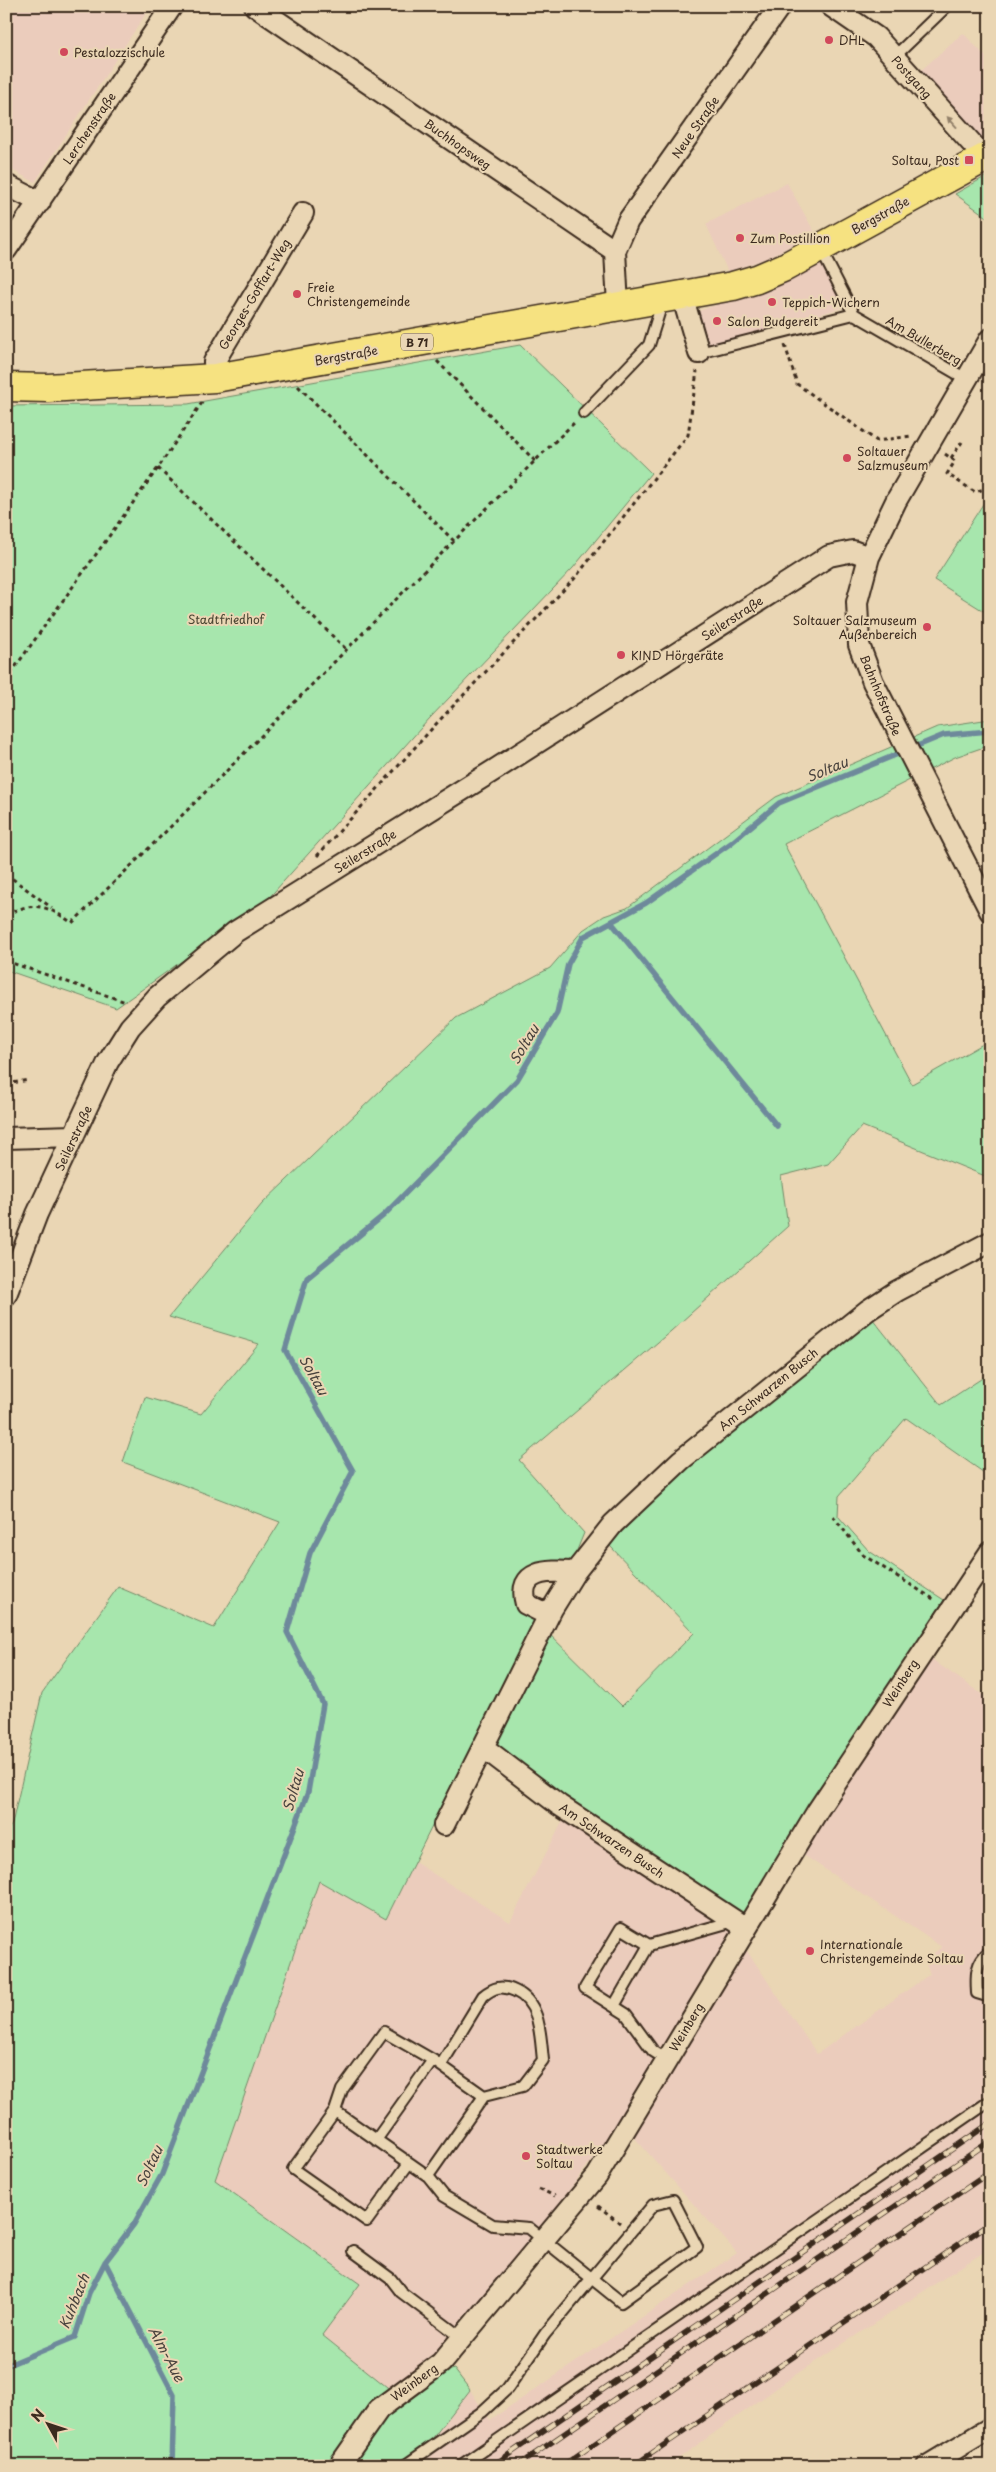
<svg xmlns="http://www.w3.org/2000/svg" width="996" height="2472" font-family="'Playpen Sans',sans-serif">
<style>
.built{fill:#ebccbc}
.green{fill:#a7e6ad;stroke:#718866}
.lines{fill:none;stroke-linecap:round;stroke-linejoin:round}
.stream{stroke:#6e899b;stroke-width:5.5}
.lane-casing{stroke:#3b2a1e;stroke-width:14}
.street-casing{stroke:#3b2a1e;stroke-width:24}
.primary-casing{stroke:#3b2a1e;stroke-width:31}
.path{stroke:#3b2a1e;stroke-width:3;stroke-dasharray:4 4;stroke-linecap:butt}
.lane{stroke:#ead6b4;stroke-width:10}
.street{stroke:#ead6b4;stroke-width:20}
.primary{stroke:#f6e281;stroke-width:28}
.rail-casing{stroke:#3b2a1e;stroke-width:5.5}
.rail{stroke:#ead6b4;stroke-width:4;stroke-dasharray:11;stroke-linecap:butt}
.oneway{fill:#928069}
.poi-dot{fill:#d1495b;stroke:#ead6b4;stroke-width:2}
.labels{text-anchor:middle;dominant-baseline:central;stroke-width:4;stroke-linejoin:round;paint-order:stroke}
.shield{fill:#ead6b4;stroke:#705e4b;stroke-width:1}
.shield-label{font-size:11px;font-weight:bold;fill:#3b2a1e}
.poi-label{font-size:12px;fill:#3b2a1e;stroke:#ead6b4;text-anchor:start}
.street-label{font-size:12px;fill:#3b2a1e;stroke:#ead6b4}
.park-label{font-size:12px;fill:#4b4633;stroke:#ead6b4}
.water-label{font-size:14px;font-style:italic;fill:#48423d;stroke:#ead6b4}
</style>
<rect width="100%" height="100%" fill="#ead6b4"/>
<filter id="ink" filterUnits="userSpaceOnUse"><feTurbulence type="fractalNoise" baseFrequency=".02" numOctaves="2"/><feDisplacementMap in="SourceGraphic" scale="10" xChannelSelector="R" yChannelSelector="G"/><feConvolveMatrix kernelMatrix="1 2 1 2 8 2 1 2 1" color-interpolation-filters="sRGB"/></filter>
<g filter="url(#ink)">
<path class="built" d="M6,6H151L35,182L6,167Z
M963,33L986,57L990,47V138L980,143L918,73Z
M787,183L815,233L767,258L728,272L706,224Z
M831,261L851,305L703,349L693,313L760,290Z
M927,1656L990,1700V2248L795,2375L668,2466H411L470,2390L490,2420L737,2253L633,2136L745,1948L817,2054L930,1974L924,1960L942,1947L802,1854Z
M566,1815L739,1921L619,2123L531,2242L436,2360L392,2391L322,2335L359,2284L215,2180L319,1881L386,1919L413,1861L510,1922Z"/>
<path class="green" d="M990,174V219L955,194Z
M520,345L651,473L573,568L430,718L266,901L116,1008L6,970V406L188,404Z
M983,504L990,508V615L934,580Z
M990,719V745L955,757L784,844L912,1084L990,1040V1178L862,1126L828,1164L781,1176L788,1226L671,1331L519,1460L584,1533L573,1560L542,1567L525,1576L534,1619L622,1706L694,1633L609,1545L688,1464L872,1318L941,1405L984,1377L990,1376V1477L906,1418L839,1496L838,1516L869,1551L944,1600L739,1921L555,1808L473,1744L386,1919L319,1881L215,2180L360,2284L322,2335L392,2391L454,2369L470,2390L411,2466H6V1833L12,1824L42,1693L118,1587L214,1628L280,1522L123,1462L145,1397L201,1414L259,1344L169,1317L262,1204L456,1018L550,968L583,930L604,916L627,908L776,797L937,727Z"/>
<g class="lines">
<path class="stream" d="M611,922L777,1126
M105,2262L174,2395L172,2466
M6,2366L75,2337L89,2293L105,2262L134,2224L162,2174L308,1792L323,1704L287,1632L310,1553L353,1471L285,1350L307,1278L384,1215L517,1080L557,1013L568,964L583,937L646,903L731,843L779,803L944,735L990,731"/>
<defs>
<path id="lane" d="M894,57L945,8
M821,250L854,314L968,380
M699,353L854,314
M584,413L649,345L659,313L660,300
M990,1951C975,1962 976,1976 977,1993L990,1997
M614,2006L649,1945
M667,2060L653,2051L626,2014L585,1988L621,1928L649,1945L734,1921
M441,2065L483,1996C494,1987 502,1985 515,1991C541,2003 540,2035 543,2060L523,2086L484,2096
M335,2111L342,2090L384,2032L433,2060
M376,2140L433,2060L484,2096L428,2176
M353,2251L391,2279L401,2292L462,2338
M404,2466L482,2412L507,2389L545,2334L653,2205L673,2200L697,2247L621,2302L529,2228L493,2225L444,2196L428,2176L335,2111L293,2169L367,2221L409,2163
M460,2466L990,2101"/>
<path id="street" d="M255,6L615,251
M831,6L876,37L976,148L982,160
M6,185L40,202
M6,250L172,6
M682,295L699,353
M618,306L615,251L628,221L780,6
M990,339L896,501L869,557L857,602L858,623L859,645L873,682L990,911
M215,378L214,362L303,213
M6,1138L74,1136
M6,1295L37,1214L108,1062L130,1027L157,997L235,932L496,769L829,556L853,551L869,557
M575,1572C551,1571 516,1568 526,1604L542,1612L552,1609L575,1572L613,1524L681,1460L868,1310L897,1291L990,1242
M483,1747L559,1805L746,1928
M444,1825L552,1609
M339,2466L379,2409L441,2363L597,2176L818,1810L990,1552
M927,2466L990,2428"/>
<path id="primary" d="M6,387L48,388L215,378L733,286L757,279L785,267L990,155"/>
</defs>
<use href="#lane" class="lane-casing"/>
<use href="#street" class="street-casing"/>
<use href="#primary" class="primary-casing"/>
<path class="path" d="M785,345L797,384L877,441L911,436
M437,361L535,461
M298,386L454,541
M945,454L955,461L947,474L975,492L990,487
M951,458L962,442
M158,468L346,649
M6,680L158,468L203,401
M317,856L437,723L575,578L688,435L697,371
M6,874L52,908
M6,915C34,900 48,906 72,923C243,759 405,586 575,422
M6,961L126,1002
M984,1068L990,1064
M6,1084L29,1080
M833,1516L863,1555L935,1600
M539,2189L555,2196
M598,2206L620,2223"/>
<use href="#lane" class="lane"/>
<use href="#street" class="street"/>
<use href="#primary" class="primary"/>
<defs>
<path id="rail" d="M492,2466L990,2123
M517,2466L990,2141
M562,2466L990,2172
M633,2466L990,2223"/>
</defs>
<use href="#rail" class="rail-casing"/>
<use href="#rail" class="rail"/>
</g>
<defs><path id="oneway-solid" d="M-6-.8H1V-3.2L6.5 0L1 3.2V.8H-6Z" transform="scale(1.25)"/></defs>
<use class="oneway" href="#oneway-solid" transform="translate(952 122) rotate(-132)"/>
</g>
<g class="poi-dot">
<circle cx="829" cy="40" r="5"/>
<circle cx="64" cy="52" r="5"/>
<rect x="964" y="155" width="10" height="10" rx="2.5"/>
<circle cx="740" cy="238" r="5"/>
<circle cx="297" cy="294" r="5"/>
<circle cx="772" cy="302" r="5"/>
<circle cx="717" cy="321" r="5"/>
<circle cx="847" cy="458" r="5"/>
<circle cx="927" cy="627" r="5"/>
<circle cx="621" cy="655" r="5"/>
<circle cx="810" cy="1951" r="5"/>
<circle cx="526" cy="2156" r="5"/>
</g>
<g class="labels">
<rect class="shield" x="401" y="333.5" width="32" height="17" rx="4"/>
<g class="shield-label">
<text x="417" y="342">B 71</text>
</g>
<g class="poi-label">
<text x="839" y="40">DHL</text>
<text x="74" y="52">Pestalozzischule</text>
<text x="959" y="160" text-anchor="end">Soltau, Post</text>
<text x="750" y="238">Zum Postillion</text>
<text x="307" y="287">Freie<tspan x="307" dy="14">Christengemeinde</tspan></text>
<text x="782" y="302">Teppich-Wichern</text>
<text x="727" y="321">Salon Budgereit</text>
<text x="857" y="451">Soltauer<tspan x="857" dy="14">Salzmuseum</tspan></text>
<text x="917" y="620" text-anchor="end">Soltauer Salzmuseum<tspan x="917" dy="14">Außenbereich</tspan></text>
<text x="631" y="655">KIND Hörgeräte</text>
<text x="820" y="1944">Internationale<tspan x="820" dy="14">Christengemeinde Soltau</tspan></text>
<text x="536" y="2149">Stadtwerke<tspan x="536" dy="14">Soltau</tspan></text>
</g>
<g class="street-label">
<text transform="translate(912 77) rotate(48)">Postgang</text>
<text transform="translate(695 127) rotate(-55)">Neue Straße</text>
<text transform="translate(89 128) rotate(-56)">Lerchenstraße</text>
<text transform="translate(458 144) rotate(35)">Buchhopsweg</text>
<text transform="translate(880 215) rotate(-29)">Bergstraße</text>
<text transform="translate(254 294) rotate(-59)">Georges-Goffart-Weg</text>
<text transform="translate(924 340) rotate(30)">Am Bullerberg</text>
<text transform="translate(346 355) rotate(-10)">Bergstraße</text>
<text transform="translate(732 618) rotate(-33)">Seilerstraße</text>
<text transform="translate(881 695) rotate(67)">Bahnhofstraße</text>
<text transform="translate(365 851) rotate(-32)">Seilerstraße</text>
<text transform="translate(73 1138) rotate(-65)">Seilerstraße</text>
<text transform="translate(768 1389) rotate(-39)">Am Schwarzen Busch</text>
<text transform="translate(900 1683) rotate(-57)">Weinberg</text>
<text transform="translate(612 1840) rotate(34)">Am Schwarzen Busch</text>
<text transform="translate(686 2027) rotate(-59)">Weinberg</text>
<text transform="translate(414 2382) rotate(-36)">Weinberg</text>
</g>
<g class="park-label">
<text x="226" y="619">Stadtfriedhof</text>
</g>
<g class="water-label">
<text transform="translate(827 769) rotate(-22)">Soltau</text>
<text transform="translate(524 1044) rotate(-59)">Soltau</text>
<text transform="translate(314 1375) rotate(61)">Soltau</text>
<text transform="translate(293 1790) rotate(-74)">Soltau</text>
<text transform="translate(149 2166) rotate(-65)">Soltau</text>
<text transform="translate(74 2301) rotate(-68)">Kuhbach</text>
<text transform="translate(167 2354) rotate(62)">Alm-Aue</text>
</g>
</g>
<rect width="996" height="2472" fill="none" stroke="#ead6b4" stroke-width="25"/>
<rect x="12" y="12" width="971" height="2447" fill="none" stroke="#3b2a1e" stroke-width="2" filter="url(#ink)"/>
<g transform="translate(48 2424) rotate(310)" stroke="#ead6b4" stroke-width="4" paint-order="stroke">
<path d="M0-4L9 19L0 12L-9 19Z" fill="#3b2a1e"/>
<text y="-8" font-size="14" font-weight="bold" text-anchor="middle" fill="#3b2a1e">N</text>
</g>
</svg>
